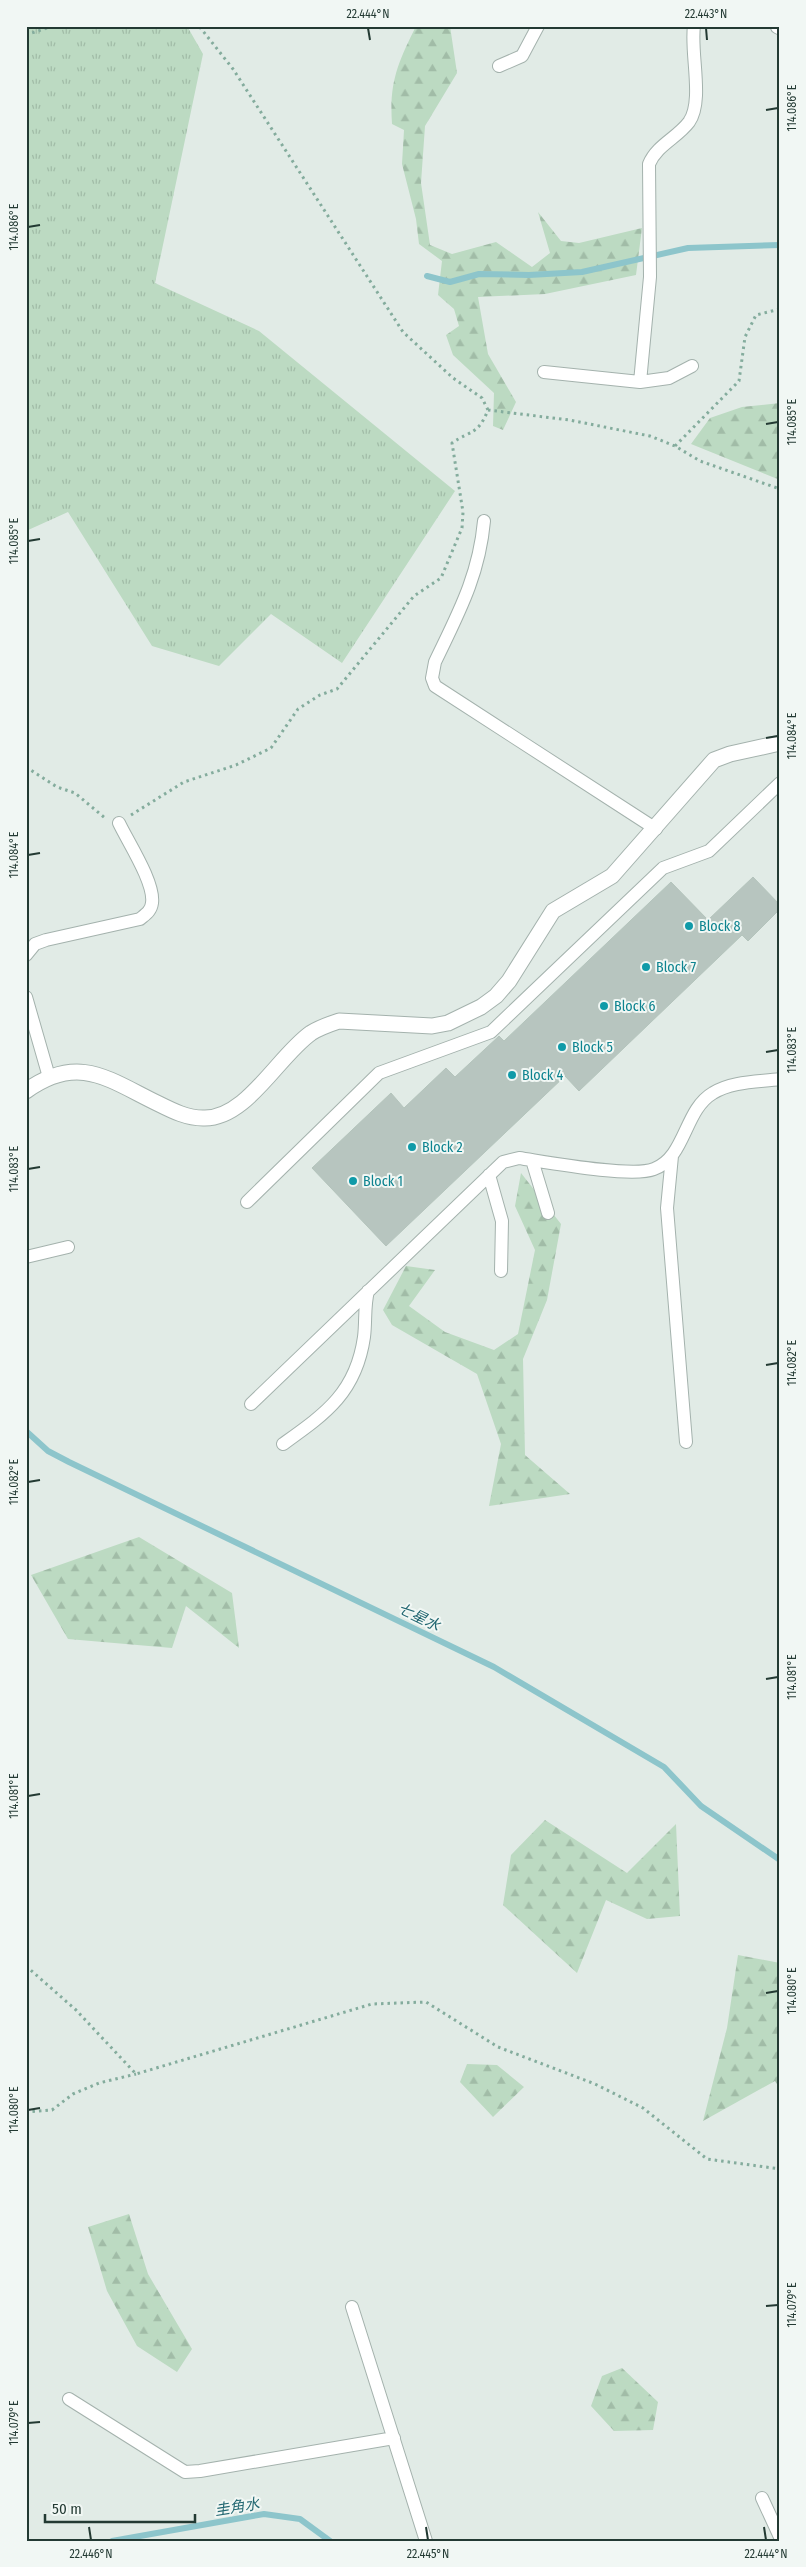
<svg xmlns="http://www.w3.org/2000/svg" width="806" height="2567" font-family="'Fira Sans Condensed','Noto Sans TC',sans-serif">
<style>
.grass{fill:url(#grass-tufts)}
.forest{fill:url(#forest-firs)}
.lines{fill:none;stroke-linecap:round;stroke-linejoin:round}
.stream{stroke:#8dc5cb;stroke-width:6}
.building{fill:#b7c5bf;stroke:#b4c4bc}
.service-casing{stroke:#a4b2ad;stroke-width:14}
.minor-casing{stroke:#a4b2ad;stroke-width:17}
.path{stroke:#84ac9d;stroke-width:3;stroke-dasharray:2.5 4;stroke-linecap:butt}
.service{stroke:#fff;stroke-width:12}
.minor{stroke:#fff;stroke-width:15}
.ticks{fill:none;stroke:#233a33;stroke-width:2}
.culture-dot{fill:#0f9aa8;stroke:#f1f7f4;stroke-width:2}
.labels{text-anchor:middle;dominant-baseline:central;stroke-width:4;stroke-linejoin:round;paint-order:stroke}
.culture-label{font-size:14px;fill:#0d838f;stroke:#f1f7f4;text-anchor:start}
.water-label{font-size:15px;font-style:italic;fill:#226771;stroke:#f1f7f4}
.neatline{fill:none;stroke:#233a33;stroke-width:2}
.ticks-label{font-size:12px;text-anchor:middle;fill:#233a33}
</style>
<defs>
<pattern id="grass-tufts" width="24" height="20" patternUnits="userSpaceOnUse" patternTransform="scale(1.25)"><rect width="24" height="20" fill="#bcdac2"/><path d="M3 7l-1-3M5 7V3M7 7l1-3M15 17l-1-3M17 17v-4M19 17l1-3" fill="none" stroke="#a1bca7"/></pattern>
<pattern id="forest-firs" width="22" height="20" patternUnits="userSpaceOnUse" patternTransform="scale(1.25)"><rect width="22" height="20" fill="#bcdac2"/><path d="M5 1l3.5 6h-7zM16 11l3.5 6h-7z" fill="#a1bca7"/></pattern>
</defs>
<rect width="100%" height="100%" fill="#e1ebe6"/>
<path class="grass" d="M26,26H187L203,54L155,283L259,331L455,491L342,663L271,614L219,666L152,646L68,512L26,531Z"/>
<path class="forest" d="M416,26H450L457,73L425,126L421,183L430,245L452,254L496,242L532,267L550,253L538,212L561,241L579,243L642,228L636,275L545,294L478,297L488,354L516,402L503,430L493,426L494,393L453,355L446,335L459,326L454,309L438,295L442,261L419,244L416,219L402,164L404,130L392,124C389,82 398,63 416,26Z
M780,403V480L691,444L710,418L742,407Z
M521,1173L561,1224L547,1300L523,1359L525,1455L570,1494L489,1506L501,1444L477,1374L392,1325L383,1310L406,1266L435,1270L409,1306L445,1332L494,1350L518,1334L535,1250L515,1206Z
M139,1537L232,1593L239,1648L186,1606L172,1648L68,1639L31,1575Z
M545,1820L627,1873L676,1824L680,1916L647,1919L606,1900L577,1973L503,1905L511,1855Z
M738,1955L780,1963V2089L775,2081L703,2121L727,2028Z
M467,2064L497,2065L524,2087L493,2117L460,2082Z
M129,2214L148,2274L192,2349L177,2372L137,2346L107,2291L88,2227Z
M622,2368L658,2402L653,2430L614,2431L591,2406L602,2376Z"/>
<g class="lines">
<path class="stream" d="M427,276L450,282L479,274L529,275L582,272L688,248L780,245
M26,1431L48,1451L69,1462L494,1667L664,1767L701,1806L780,1860
M112,2541L264,2514L300,2519L330,2541"/>
</g>
<path class="building" d="M753,877L780,905V909L748,941L742,935L579,1091L565,1076L386,1246L312,1168L391,1093L404,1108L446,1068L455,1077L499,1036L504,1041L671,882L708,920Z"/>
<g class="lines">
<defs>
<path id="service" d="M499,66L522,56L538,26
M544,372L640,382L669,378L692,366
M640,382L650,277L649,164C657,145 677,138 689,122C704,101 690,52 694,26
M484,521C479,576 458,614 435,662L432,678L435,686L656,829
M26,955L35,944L46,940L140,919C146,914 151,911 152,903C155,883 128,842 119,823
M26,997L49,1077
M672,1156L667,1208L686,1442
M532,1160L548,1213
M489,1175L502,1221L501,1271
M247,1202L379,1073L491,1032L663,868L709,851L780,783
M26,1257L68,1247
M251,1404L503,1162L519,1158C546,1162 632,1178 654,1169C686,1157 684,1110 713,1093C732,1081 759,1082 780,1079
M283,1444C325,1414 356,1393 364,1337C366,1322 364,1306 368,1291
M352,2307L426,2541
M69,2399L185,2472L200,2471L394,2438
M762,2498L780,2537"/>
<path id="minor" d="M778,26L780,27
M26,1091C79,1053 109,1080 159,1104C173,1111 187,1118 203,1118C246,1120 278,1056 311,1033C319,1028 330,1024 339,1021L432,1026L448,1023L481,1007L496,996L509,981L553,911L612,876L714,760L730,754L780,743"/>
</defs>
<use href="#service" class="service-casing"/>
<use href="#minor" class="minor-casing"/>
<path class="path" d="M26,35L53,26
M488,410L569,420L650,436L675,446L700,461L780,489
M675,446L739,381L745,337L756,315L780,309
M26,767L57,787L75,793L105,818
M131,815L184,782L236,765L271,748L298,709L320,695L337,689L414,596L441,578L462,528L463,512L452,443C471,430 478,435 488,410L482,398L453,378L403,332L233,69L199,26
M26,1966L76,2010L136,2074L372,2004L426,2002L498,2047L595,2084L643,2108L707,2159L780,2169
M26,2112L52,2110L73,2094L99,2083L136,2074"/>
<use href="#service" class="service"/>
<use href="#minor" class="minor"/>
</g>
<path class="ticks" d="M368,28L370,40M706,28L707,40M766,110L778,108M28,227L40,225M766,424L778,422M28,541L40,539M766,738L778,736M28,855L40,853M766,1052L778,1050M28,1169L40,1167M766,1365L778,1363M28,1482L40,1480M766,1679L778,1677M28,1796L40,1794M766,1993L778,1991M28,2110L40,2108M766,2306L778,2305M28,2423L40,2422M89,2527L91,2540M426,2527L428,2540M764,2527L766,2540"/>
<g class="culture-dot">
<circle cx="689" cy="926" r="5"/>
<circle cx="646" cy="967" r="5"/>
<circle cx="604" cy="1006" r="5"/>
<circle cx="562" cy="1047" r="5"/>
<circle cx="512" cy="1075" r="5"/>
<circle cx="412" cy="1147" r="5"/>
<circle cx="353" cy="1181" r="5"/>
</g>
<g class="labels">
<g class="culture-label">
<text x="699" y="926">Block 8</text>
<text x="656" y="967">Block 7</text>
<text x="614" y="1006">Block 6</text>
<text x="572" y="1047">Block 5</text>
<text x="522" y="1075">Block 4</text>
<text x="422" y="1147">Block 2</text>
<text x="363" y="1181">Block 1</text>
</g>
<g class="water-label">
<text transform="translate(419 1617) rotate(26)">七星水</text>
<text transform="translate(237 2507) rotate(-9)">圭角水</text>
</g>
</g>
<rect width="806" height="2567" fill="none" stroke="#f1f7f4" stroke-width="55"/>
<path d="M45 2514v8h150v-8" fill="none" stroke="#233a33" stroke-width="2.5"/>
<text x="52" y="2514" font-size="15" fill="#233a33" stroke="#f1f7f4" stroke-width="4" paint-order="stroke">50 m</text>
<rect x="28" y="28" width="750" height="2512" class="neatline"/>
<g class="ticks-label">
<text x="368" y="18">22.444°N</text>
<text x="706" y="18">22.443°N</text>
<text transform="translate(792 108) rotate(-90)" y="4">114.086°E</text>
<text transform="translate(14 227) rotate(-90)" y="4">114.086°E</text>
<text transform="translate(792 422) rotate(-90)" y="4">114.085°E</text>
<text transform="translate(14 541) rotate(-90)" y="4">114.085°E</text>
<text transform="translate(792 736) rotate(-90)" y="4">114.084°E</text>
<text transform="translate(14 855) rotate(-90)" y="4">114.084°E</text>
<text transform="translate(792 1050) rotate(-90)" y="4">114.083°E</text>
<text transform="translate(14 1169) rotate(-90)" y="4">114.083°E</text>
<text transform="translate(792 1363) rotate(-90)" y="4">114.082°E</text>
<text transform="translate(14 1482) rotate(-90)" y="4">114.082°E</text>
<text transform="translate(792 1677) rotate(-90)" y="4">114.081°E</text>
<text transform="translate(14 1796) rotate(-90)" y="4">114.081°E</text>
<text transform="translate(792 1991) rotate(-90)" y="4">114.080°E</text>
<text transform="translate(14 2110) rotate(-90)" y="4">114.080°E</text>
<text transform="translate(792 2305) rotate(-90)" y="4">114.079°E</text>
<text transform="translate(14 2423) rotate(-90)" y="4">114.079°E</text>
<text x="91" y="2558">22.446°N</text>
<text x="428" y="2558">22.445°N</text>
<text x="766" y="2558">22.444°N</text>
</g>
</svg>
